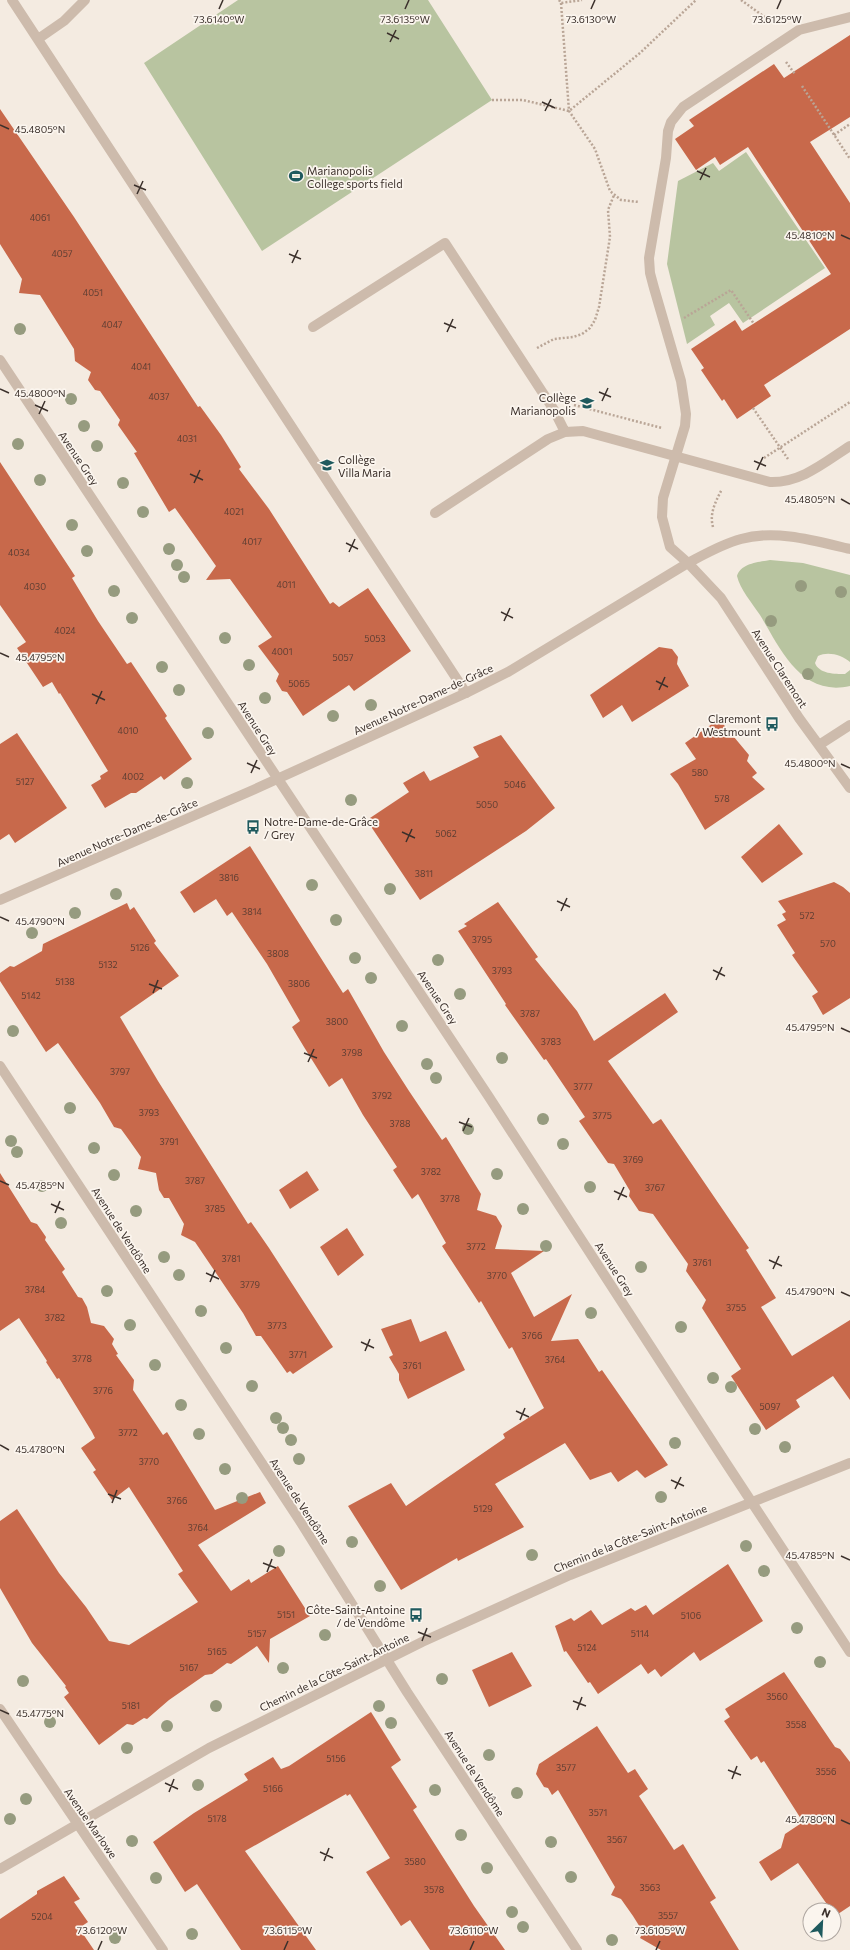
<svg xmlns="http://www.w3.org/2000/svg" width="850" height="1950" font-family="Commissioner,sans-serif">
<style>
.green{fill:#b8c4a0}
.building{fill:#c8694b}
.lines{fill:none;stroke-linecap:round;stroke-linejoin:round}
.path{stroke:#b9a596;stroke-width:2.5;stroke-dasharray:2 2;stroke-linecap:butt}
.lane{stroke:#cdbbac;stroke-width:10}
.street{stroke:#cdbbac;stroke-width:10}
.tree{fill:#969b7f}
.ticks{fill:none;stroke:#3b302b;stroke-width:1.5}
.labels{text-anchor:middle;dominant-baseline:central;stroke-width:3.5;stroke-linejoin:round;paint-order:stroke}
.number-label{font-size:9px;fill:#5e3e33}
.poi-label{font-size:11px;fill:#3b302b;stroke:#fbf5ee;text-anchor:start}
.street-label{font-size:11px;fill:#3b302b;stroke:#fbf5ee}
.ticks-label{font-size:10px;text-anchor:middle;fill:#3b302b;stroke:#fbf5ee;stroke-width:3.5;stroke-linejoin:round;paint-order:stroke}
</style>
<rect width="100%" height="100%" fill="#f4ebe1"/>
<path class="green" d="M238,0H428L492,100L262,251L144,63Z
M746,152L825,268L743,323L729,303L710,316L715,325L687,344L667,264L678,181L713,163L719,171Z
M770,560L803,563L850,575V662C842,655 828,651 818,656L815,663C819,674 835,674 845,674L850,670V686C801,697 781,650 760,615C752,603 740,589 737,576C741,563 759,562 770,560Z"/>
<path class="building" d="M850,35V117L810,142L850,203V329L764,385L771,396L737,419L724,399L722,401L701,370L704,368L691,349L735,320L742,331L831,274L748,147L720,165L715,157L696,170L675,139L694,126L689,120L774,64L784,78Z
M0,109L74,217L198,407L200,406L221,435L241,467L239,469L269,509L330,604L333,602L339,607L368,588L411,651L354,691L349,685L303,716L287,692L282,691L276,681L279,674L258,646L272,637L230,579L206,580L216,566L175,508L169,512L134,453L137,452L118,425L120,420L100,391L95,390L88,380L91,372L75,361L74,349L40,295L19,293L22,279L0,244Z
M0,462L75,576L72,578L98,621L127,664L131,662L167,716L165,718L192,759L164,780L161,776L136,793H131L105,808L91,785L101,779L100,776L108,771L60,693L59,694L52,682L43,687L17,648L26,642L0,605Z
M659,647L672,649L678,657L677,664L689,686L632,722L622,705L603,718L590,695Z
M719,719L749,755L747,761L757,773L752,777L765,789L705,830L678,784L670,774L696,759L685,743Z
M17,733L67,808L15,843L9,834L0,840V744Z
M501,735L555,808L526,831L420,900L372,828L370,818L409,792L403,783L424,771L430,781L479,757L473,747Z
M779,824L803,854L762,883L741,857Z
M250,846L343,993L348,989L384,1052L409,1091L442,1140L446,1137L481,1194L477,1210L496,1216L502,1226L495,1249L544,1251L511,1273L534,1317L572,1294L551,1341L578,1339L599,1372L602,1370L668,1465L645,1478L637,1470L618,1482L611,1472L590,1480L565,1443L495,1484L524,1527L458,1561L457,1558L401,1590L348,1506L391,1483L406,1506L505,1438L503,1434L544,1408L512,1347L509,1349L481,1301L479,1303L442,1246L446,1243L418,1194L412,1199L393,1170L397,1167L363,1115L342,1078L329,1087L304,1047L292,1027L300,1021L267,964L232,912L227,916L216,899L194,913L180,892Z
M834,882L843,887L850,893V998L823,1015L812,996L818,992L792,955L795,953L777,925L786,920L782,914L786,912L778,901Z
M498,902L538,957L535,959L577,1011L594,1041L665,993L678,1012L608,1061L653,1124L661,1119L749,1248L746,1250L776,1298L761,1307L792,1356L850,1320V1400L833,1376L796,1400L800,1407L766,1430L731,1376L741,1369L702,1308L706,1300L686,1271L688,1264L653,1214L639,1211L629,1196L630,1191L614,1164L608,1163L579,1121L585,1117L546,1059L544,1060L505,1005L506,1004L458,931L467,926L464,924Z
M127,903L130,910L134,907L156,941L154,943L179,976L120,1017L158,1081L248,1224L251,1222L269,1248L333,1347L293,1374L290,1371L287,1373L261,1336H256L243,1313L195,1242L181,1235L184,1224L169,1198H164L159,1190L156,1173L138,1169L141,1157L129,1140L121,1129L114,1127L100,1103L58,1043L46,1052L0,981V973L10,966L14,967L42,951L43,944Z
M307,1171L319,1190L290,1209L279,1190Z
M0,1173L31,1222L37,1224L46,1237L45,1240L65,1269L62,1272L78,1297L82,1298L87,1307L91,1323L104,1326L114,1339L112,1344L118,1354L116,1355L134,1380L133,1390L163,1435L167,1432L215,1510L260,1492L266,1503L198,1545L231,1591L249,1579L251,1583L278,1566L310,1616L270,1639L269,1663L257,1646L231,1664L227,1663L212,1674L205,1675L169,1700L147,1719L144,1718L133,1725L127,1724L99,1745L64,1697L69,1693L65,1687L66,1686L32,1643L0,1588V1521L17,1509L59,1573L86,1607L109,1641L129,1645L198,1602L178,1574L183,1571L129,1487L112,1500L93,1472L96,1470L81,1448L95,1438L92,1432L59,1378L57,1379L46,1362L47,1361L19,1318L0,1331Z
M347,1228L364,1255L338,1276L320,1247Z
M411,1319L420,1342L446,1331L465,1370L408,1399L399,1380V1374L389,1357L393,1355L381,1329Z
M728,1564L763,1621L700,1661L694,1652L661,1677L655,1669L648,1674L641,1664L598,1694L590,1682L588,1683L566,1651L564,1652L555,1626L571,1618L574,1621L591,1610L602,1625L631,1608L635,1611L646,1605L653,1615Z
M512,1652L532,1686L489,1707L472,1670Z
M784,1672L835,1747L840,1749L850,1762V1906L835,1916L834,1910H831L798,1863L771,1881L759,1862L781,1848L785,1834L803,1822L764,1761L761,1763L757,1756L751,1760L724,1721L730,1717L725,1709Z
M371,1712L401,1760L391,1767L417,1807L413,1810L474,1906L505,1950H430L410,1920L401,1926L366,1872L390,1858L350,1794L347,1796L346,1794L245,1851L316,1950H241L197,1884L185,1892L153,1842L194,1813L248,1780L244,1774L273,1757L281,1769L289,1766Z
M597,1726L628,1773L635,1769L648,1789L639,1796L674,1850L683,1844L716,1898L710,1902L739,1950H661L640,1938L643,1932L633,1916L621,1899L611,1895L615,1887L558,1790L552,1795L548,1788L544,1787L536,1774L539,1764Z
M64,1876L80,1899L74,1902L88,1922L79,1928L94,1950H0V1919L37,1894V1891Z"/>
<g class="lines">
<path class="path" d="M559,0L561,3L582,0
M741,0L773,23
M561,3L569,111L595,149L610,191L621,200L639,202
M786,62L795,74
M802,86L850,159
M492,100H523L569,111L640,53L696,0
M834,135L850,124
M684,318L731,290L754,324
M537,348L554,339L573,337L582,334L590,328L595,320L599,307L610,237L608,210L614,195
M574,405L662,428
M753,408L788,459
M764,458L850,402
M713,527C709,513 716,501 722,489"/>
<path class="lane" d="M12,0L466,693
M38,39L64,21L85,0
M313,327L445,243L554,410L565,432
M435,513L548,439L565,432L583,431L770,482C801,483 825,462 850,446
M688,563L670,547L662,517L663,498L685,426L686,414L681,381L654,288L650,273L649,258L666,158L668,131L671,122L683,107L799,30L850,17"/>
<path class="street" d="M0,360L489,1097L726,1463L850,1652
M688,563L721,598L799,718L850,788
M819,745L850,725
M0,900L253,790L466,693L508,672L688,563C705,554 722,544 741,539C776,529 816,541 850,549
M0,1066L300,1521L407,1692L577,1950
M0,1709L163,1950
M0,1869L209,1748L422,1642L570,1575L850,1463"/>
</g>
<g class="tree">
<circle cx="20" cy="329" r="6"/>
<circle cx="71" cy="399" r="6"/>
<circle cx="84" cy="426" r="6"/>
<circle cx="18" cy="444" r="6"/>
<circle cx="97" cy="446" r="6"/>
<circle cx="40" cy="480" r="6"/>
<circle cx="123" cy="483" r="6"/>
<circle cx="143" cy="512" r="6"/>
<circle cx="72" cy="525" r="6"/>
<circle cx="169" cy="549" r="6"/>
<circle cx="87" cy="551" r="6"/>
<circle cx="177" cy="565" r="6"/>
<circle cx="184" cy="577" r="6"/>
<circle cx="801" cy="586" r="6"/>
<circle cx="114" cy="591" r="6"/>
<circle cx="841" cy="592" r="6"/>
<circle cx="132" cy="618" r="6"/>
<circle cx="771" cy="621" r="6"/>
<circle cx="225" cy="638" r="6"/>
<circle cx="249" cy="665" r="6"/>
<circle cx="162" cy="667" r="6"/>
<circle cx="808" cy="674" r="6"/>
<circle cx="179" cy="690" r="6"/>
<circle cx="265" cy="698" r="6"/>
<circle cx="371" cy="705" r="6"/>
<circle cx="333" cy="716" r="6"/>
<circle cx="208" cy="733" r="6"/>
<circle cx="187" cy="783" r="6"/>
<circle cx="351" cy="800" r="6"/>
<circle cx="312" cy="885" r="6"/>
<circle cx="390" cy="889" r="6"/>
<circle cx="116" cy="894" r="6"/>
<circle cx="75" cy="913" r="6"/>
<circle cx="336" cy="920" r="6"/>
<circle cx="32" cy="933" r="6"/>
<circle cx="355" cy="958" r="6"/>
<circle cx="438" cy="960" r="6"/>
<circle cx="371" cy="978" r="6"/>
<circle cx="460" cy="994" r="6"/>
<circle cx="402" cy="1026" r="6"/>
<circle cx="13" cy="1031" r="6"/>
<circle cx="502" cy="1058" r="6"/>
<circle cx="427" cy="1064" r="6"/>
<circle cx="436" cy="1078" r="6"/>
<circle cx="70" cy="1108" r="6"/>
<circle cx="543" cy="1119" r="6"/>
<circle cx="468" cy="1129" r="6"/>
<circle cx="11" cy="1141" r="6"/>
<circle cx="563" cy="1144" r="6"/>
<circle cx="94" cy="1148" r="6"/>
<circle cx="17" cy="1152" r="6"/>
<circle cx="497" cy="1174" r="6"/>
<circle cx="114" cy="1175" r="6"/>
<circle cx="42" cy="1186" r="6"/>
<circle cx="590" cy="1187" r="6"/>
<circle cx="523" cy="1209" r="6"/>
<circle cx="136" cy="1211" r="6"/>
<circle cx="61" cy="1223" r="6"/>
<circle cx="546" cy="1246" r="6"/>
<circle cx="164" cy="1257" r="6"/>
<circle cx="641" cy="1267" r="6"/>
<circle cx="179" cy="1275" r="6"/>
<circle cx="107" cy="1291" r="6"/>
<circle cx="201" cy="1311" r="6"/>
<circle cx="591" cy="1313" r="6"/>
<circle cx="130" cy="1325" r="6"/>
<circle cx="681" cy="1327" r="6"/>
<circle cx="226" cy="1348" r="6"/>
<circle cx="155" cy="1365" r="6"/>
<circle cx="713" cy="1378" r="6"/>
<circle cx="252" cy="1386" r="6"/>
<circle cx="731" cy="1387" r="6"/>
<circle cx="181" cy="1405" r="6"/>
<circle cx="276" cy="1418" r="6"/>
<circle cx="283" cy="1428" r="6"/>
<circle cx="755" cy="1429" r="6"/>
<circle cx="199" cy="1434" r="6"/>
<circle cx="291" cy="1440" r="6"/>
<circle cx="675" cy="1443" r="6"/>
<circle cx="785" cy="1447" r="6"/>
<circle cx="299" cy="1459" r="6"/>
<circle cx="225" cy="1469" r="6"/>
<circle cx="661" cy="1497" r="6"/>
<circle cx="242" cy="1498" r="6"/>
<circle cx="352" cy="1542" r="6"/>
<circle cx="746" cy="1546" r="6"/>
<circle cx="279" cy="1551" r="6"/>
<circle cx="532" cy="1555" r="6"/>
<circle cx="764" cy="1571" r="6"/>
<circle cx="380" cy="1586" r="6"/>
<circle cx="797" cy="1628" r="6"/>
<circle cx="325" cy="1635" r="6"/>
<circle cx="820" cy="1662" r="6"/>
<circle cx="283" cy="1668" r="6"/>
<circle cx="442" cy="1679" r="6"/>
<circle cx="23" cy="1681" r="6"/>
<circle cx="216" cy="1706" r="6"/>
<circle cx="379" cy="1706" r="6"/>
<circle cx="50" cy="1722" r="6"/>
<circle cx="391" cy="1723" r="6"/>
<circle cx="167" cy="1726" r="6"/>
<circle cx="127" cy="1748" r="6"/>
<circle cx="489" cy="1755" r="6"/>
<circle cx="198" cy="1785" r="6"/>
<circle cx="435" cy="1790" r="6"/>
<circle cx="517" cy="1793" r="6"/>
<circle cx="26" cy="1799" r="6"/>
<circle cx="10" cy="1819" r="6"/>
<circle cx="461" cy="1835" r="6"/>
<circle cx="132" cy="1841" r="6"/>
<circle cx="551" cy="1842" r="6"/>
<circle cx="487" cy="1868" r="6"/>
<circle cx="571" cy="1877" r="6"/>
<circle cx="156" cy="1878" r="6"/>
<circle cx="512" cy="1912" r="6"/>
<circle cx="523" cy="1927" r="6"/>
<circle cx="192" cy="1934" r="6"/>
<circle cx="115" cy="1938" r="6"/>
<circle cx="612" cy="1940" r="6"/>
</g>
<path class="ticks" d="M219,9L223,0M405,9L409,0M591,9L595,0M777,9L781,0M387,33L399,39M390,42L396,30M542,102L555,108M545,111L551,99M0,125L9,129M697,171L710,177M700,180L706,168M134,185L146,190M137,194L143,181M841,235L850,239M289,254L301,259M292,263L298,250M444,323L456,328M447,332L453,319M0,389L9,393M599,392L611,397M602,401L608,388M35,405L48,411M39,414L45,401M754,461L766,466M757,470L763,457M190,474L203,480M194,483L200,470M841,499L850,504M346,543L358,549M349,552L355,539M501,612L513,618M504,621L510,608M0,653L9,657M656,681L668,687M659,690L665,677M92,694L105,700M96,704L102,691M247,763L260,769M841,764L850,768M251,773L257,760M402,832L415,838M406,842L412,829M557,901L570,907M561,911L567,898M0,917L9,921M713,970L725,976M716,980L722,967M149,984L162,989M153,993L158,980M841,1028L850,1032M304,1053L317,1058M308,1062L314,1049M459,1122L472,1127M463,1131L469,1118M0,1181L9,1185M614,1191L627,1197M618,1200L624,1187M51,1204L64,1210M55,1213L60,1201M769,1260L782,1266M773,1269L779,1256M206,1273L219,1279M210,1282L215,1270M841,1292L850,1296M361,1342L374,1348M365,1351L370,1339M516,1411L529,1417M520,1420L525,1408M0,1445L9,1450M671,1480L684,1486M675,1489L681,1477M108,1494L121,1499M112,1503L117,1490M841,1556L850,1560M263,1563L276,1568M267,1572L272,1559M418,1632L431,1637M422,1641L427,1628M573,1701L586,1706M0,1710L9,1714M577,1710L582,1697M728,1770L741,1775M732,1779L737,1766M165,1783L178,1789M169,1792L174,1779M841,1820L850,1824M320,1852L333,1858M324,1861L329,1848M98,1950L102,1941M284,1950L288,1941M470,1950L474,1941M656,1950L660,1941"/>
<defs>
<symbol id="stadium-bare" viewBox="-9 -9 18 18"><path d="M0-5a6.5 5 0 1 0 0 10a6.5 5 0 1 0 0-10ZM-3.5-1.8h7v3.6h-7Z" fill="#1f5a5e" stroke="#fbf5ee" stroke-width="2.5" paint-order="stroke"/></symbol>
<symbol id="university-bare" viewBox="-9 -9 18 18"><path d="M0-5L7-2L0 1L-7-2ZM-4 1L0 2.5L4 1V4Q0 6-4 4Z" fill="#1f5a5e" stroke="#fbf5ee" stroke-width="2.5" paint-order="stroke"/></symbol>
<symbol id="school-bare" viewBox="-9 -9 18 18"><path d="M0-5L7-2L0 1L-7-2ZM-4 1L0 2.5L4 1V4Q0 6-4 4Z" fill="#1f5a5e" stroke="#fbf5ee" stroke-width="2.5" paint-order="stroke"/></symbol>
<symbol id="bus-bare" viewBox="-9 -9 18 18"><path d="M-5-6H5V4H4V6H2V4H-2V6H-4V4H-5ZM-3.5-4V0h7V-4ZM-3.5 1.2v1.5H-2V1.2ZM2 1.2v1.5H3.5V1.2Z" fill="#1f5a5e" stroke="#fbf5ee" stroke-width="2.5" paint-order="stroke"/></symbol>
</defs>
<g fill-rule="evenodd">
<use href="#stadium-bare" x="286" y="166" width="20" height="20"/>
<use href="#university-bare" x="577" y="393" width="20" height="20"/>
<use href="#school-bare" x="317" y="455" width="20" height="20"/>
<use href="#bus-bare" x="762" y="714" width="20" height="20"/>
<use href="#bus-bare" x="243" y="817" width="20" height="20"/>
<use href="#bus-bare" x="406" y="1605" width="20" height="20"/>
</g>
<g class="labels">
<g class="number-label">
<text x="40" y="217">4061</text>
<text x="62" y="253">4057</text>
<text x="93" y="292">4051</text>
<text x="112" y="324">4047</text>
<text x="141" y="366">4041</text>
<text x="159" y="396">4037</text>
<text x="187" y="438">4031</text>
<text x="234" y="511">4021</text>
<text x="252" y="541">4017</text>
<text x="19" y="552">4034</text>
<text x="286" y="584">4011</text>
<text x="35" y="586">4030</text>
<text x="65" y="630">4024</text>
<text x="375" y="638">5053</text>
<text x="282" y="651">4001</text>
<text x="343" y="657">5057</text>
<text x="299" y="683">5065</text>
<text x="128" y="730">4010</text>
<text x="700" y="772">580</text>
<text x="133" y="776">4002</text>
<text x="25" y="781">5127</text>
<text x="515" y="784">5046</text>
<text x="722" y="798">578</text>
<text x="487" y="804">5050</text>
<text x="446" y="833">5062</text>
<text x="424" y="873">3811</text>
<text x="229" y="877">3816</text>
<text x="252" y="911">3814</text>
<text x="807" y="915">572</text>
<text x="482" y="939">3795</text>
<text x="828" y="943">570</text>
<text x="140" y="947">5126</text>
<text x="278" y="953">3808</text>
<text x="108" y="964">5132</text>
<text x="502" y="970">3793</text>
<text x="65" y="981">5138</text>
<text x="299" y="983">3806</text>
<text x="31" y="995">5142</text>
<text x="530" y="1013">3787</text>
<text x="337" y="1021">3800</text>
<text x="551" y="1041">3783</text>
<text x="352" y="1052">3798</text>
<text x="120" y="1071">3797</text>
<text x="583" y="1086">3777</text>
<text x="382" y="1095">3792</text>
<text x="149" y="1112">3793</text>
<text x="602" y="1115">3775</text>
<text x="400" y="1123">3788</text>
<text x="169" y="1141">3791</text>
<text x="633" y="1159">3769</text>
<text x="431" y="1171">3782</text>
<text x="195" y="1180">3787</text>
<text x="655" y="1187">3767</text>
<text x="450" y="1198">3778</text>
<text x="215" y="1208">3785</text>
<text x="476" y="1246">3772</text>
<text x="231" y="1258">3781</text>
<text x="702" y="1262">3761</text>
<text x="497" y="1275">3770</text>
<text x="250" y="1284">3779</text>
<text x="35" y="1289">3784</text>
<text x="736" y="1307">3755</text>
<text x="55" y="1317">3782</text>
<text x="277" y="1325">3773</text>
<text x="532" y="1335">3766</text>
<text x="298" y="1354">3771</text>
<text x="82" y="1358">3778</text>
<text x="555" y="1359">3764</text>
<text x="412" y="1365">3761</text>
<text x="103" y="1390">3776</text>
<text x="770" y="1406">5097</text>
<text x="128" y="1432">3772</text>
<text x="149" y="1461">3770</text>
<text x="177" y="1500">3766</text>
<text x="483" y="1508">5129</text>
<text x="198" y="1527">3764</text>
<text x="286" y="1614">5151</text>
<text x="691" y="1615">5106</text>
<text x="257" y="1633">5157</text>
<text x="640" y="1633">5114</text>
<text x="587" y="1647">5124</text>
<text x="217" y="1651">5165</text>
<text x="189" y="1667">5167</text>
<text x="777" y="1696">3560</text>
<text x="131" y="1705">5181</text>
<text x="796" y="1724">3558</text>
<text x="336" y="1758">5156</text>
<text x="566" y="1767">3577</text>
<text x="826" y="1771">3556</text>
<text x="273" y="1788">5166</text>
<text x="598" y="1812">3571</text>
<text x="217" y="1818">5178</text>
<text x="617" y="1839">3567</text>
<text x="415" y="1861">3580</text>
<text x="650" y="1887">3563</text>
<text x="434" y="1889">3578</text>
<text x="668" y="1915">3557</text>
<text x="42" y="1916">5204</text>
</g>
<g class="poi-label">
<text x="307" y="170">Marianopolis<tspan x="307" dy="13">College sports field</tspan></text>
<text x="576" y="397" text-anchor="end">Collège<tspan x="576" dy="13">Marianopolis</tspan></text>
<text x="338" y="459">Collège<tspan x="338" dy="13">Villa Maria</tspan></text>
<text x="761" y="718" text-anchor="end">Claremont<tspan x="761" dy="13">/ Westmount</tspan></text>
<text x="264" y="821">Notre-Dame-de-Grâce<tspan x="264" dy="13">/ Grey</tspan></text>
<text x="405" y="1609" text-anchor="end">Côte-Saint-Antoine<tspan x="405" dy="13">/ de Vendôme</tspan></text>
</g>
<g class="street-label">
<text transform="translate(79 458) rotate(56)">Avenue Grey</text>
<text transform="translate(780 668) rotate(57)">Avenue Claremont</text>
<text transform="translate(423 699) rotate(-25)">Avenue Notre-Dame-de-Grâce</text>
<text transform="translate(258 728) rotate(57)">Avenue Grey</text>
<text transform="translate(127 832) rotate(-24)">Avenue Notre-Dame-de-Grâce</text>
<text transform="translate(438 997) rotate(56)">Avenue Grey</text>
<text transform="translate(122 1230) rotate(57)">Avenue de Vendôme</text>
<text transform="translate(615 1269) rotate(57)">Avenue Grey</text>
<text transform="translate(300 1501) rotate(57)">Avenue de Vendôme</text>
<text transform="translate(630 1538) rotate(-22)">Chemin de la Côte-Saint-Antoine</text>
<text transform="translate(334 1672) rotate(-26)">Chemin de la Côte-Saint-Antoine</text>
<text transform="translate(475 1773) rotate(57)">Avenue de Vendôme</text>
<text transform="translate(91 1823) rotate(55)">Avenue Marlowe</text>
</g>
</g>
<g class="ticks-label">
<text x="219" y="23">73.6140°W</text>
<text x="777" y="23">73.6125°W</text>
<text x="405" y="23">73.6135°W</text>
<text x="591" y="23">73.6130°W</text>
<text x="40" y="133">45.4805°N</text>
<text x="810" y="239">45.4810°N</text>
<text x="40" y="397">45.4800°N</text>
<text x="810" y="503">45.4805°N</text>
<text x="40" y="661">45.4795°N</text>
<text x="810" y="767">45.4800°N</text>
<text x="40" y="925">45.4790°N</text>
<text x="810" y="1031">45.4795°N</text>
<text x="40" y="1189">45.4785°N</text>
<text x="810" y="1295">45.4790°N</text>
<text x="40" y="1453">45.4780°N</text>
<text x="810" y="1559">45.4785°N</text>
<text x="40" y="1717">45.4775°N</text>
<text x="810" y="1823">45.4780°N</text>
<text x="102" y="1934">73.6120°W</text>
<text x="288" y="1934">73.6115°W</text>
<text x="474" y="1934">73.6110°W</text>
<text x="660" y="1934">73.6105°W</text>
</g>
<g transform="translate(822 1922) rotate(24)"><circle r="19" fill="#fbf5ee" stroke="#aea6a0"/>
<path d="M0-3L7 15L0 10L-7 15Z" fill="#1f5a5e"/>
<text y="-6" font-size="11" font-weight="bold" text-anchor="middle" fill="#3b302b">N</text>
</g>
</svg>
